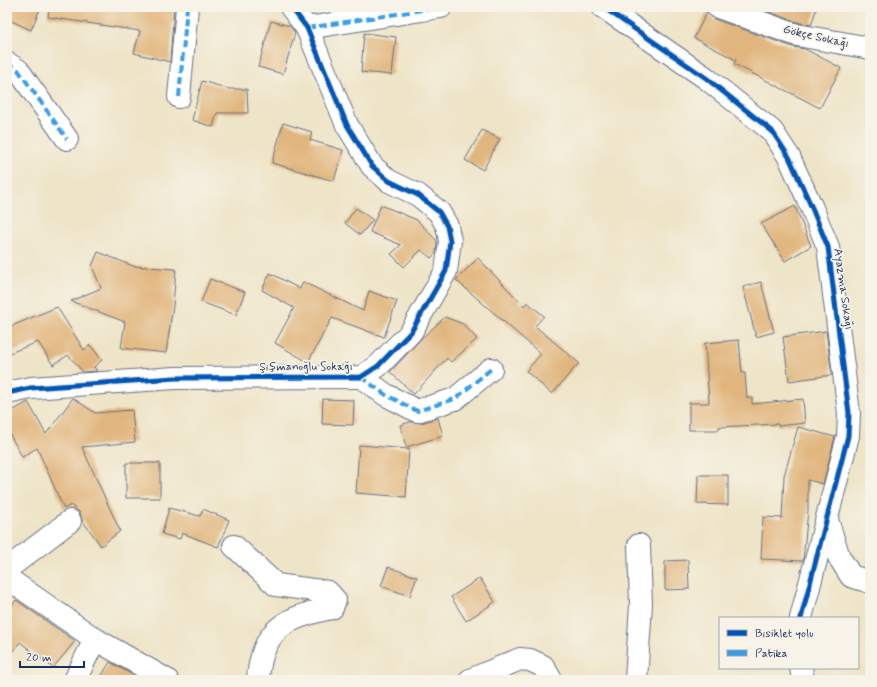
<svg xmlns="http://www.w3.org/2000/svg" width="877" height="687" font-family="Mynerve,sans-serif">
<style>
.building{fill:#e1b67e}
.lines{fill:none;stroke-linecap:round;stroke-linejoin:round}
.minor-casing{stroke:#656e83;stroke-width:24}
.tertiary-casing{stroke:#656e83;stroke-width:24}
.minor{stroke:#fff;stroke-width:22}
.tertiary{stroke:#fff;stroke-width:22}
.quiet{stroke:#3b9de6;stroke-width:4;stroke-dasharray:8 4;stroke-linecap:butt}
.cycleway-casing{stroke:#f7f3e8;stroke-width:8}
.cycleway{stroke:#0057b8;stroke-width:5}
.labels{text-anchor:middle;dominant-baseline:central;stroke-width:3.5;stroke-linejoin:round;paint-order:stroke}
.street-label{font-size:12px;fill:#1b2f5e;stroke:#f7f3e8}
</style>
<rect width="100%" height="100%" fill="#f7f3e8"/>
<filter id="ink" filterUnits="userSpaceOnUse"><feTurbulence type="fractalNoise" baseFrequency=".025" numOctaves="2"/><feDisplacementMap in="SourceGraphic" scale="8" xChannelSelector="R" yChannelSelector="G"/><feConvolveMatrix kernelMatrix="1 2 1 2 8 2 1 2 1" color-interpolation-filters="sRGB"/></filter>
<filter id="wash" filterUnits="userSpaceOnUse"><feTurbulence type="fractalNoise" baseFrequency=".012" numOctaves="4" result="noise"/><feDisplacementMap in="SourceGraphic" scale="16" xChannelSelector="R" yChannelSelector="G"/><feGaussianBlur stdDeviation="0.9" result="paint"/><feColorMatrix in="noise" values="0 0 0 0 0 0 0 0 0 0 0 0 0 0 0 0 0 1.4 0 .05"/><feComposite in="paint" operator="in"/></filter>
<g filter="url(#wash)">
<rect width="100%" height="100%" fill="#eee4c7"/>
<g id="blocks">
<path class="building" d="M7,7H41L31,30L7,19Z
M49,7H174L170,62L134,53L140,31L48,17Z
M755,7H817L811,25L800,23Z
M707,12L714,19L793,47L805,49L841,68L820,108L734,64L736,60L694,38Z
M271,21L290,26L295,33L283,74L258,67Z
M364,33L396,37L392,75L361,72Z
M202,81L229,89H247L248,113H217L213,127L192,120Z
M283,123L312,132L310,140L343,150L334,181L272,163Z
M482,130L500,139L483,170L465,160Z
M381,205L417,220L437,241L436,253L431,258L421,250L404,267L391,254L401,245L370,232Z
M795,206L811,246L785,261L761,224Z
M356,208L373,220L360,235L345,223Z
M98,252L133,266L176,269L173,306L166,353L121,348L125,322L71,301L101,288L92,266Z
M478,258L524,306L527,302L544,316L535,326L579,363L552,394L526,371L541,354L456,280Z
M270,273L300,289L303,282L363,311L369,291L397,301L384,337L332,318L308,362L275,343L294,308L262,290Z
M210,279L245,292L236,315L201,302Z
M761,282L774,332L756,337L743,287Z
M57,307L84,350L90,345L102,360L94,367L97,371L83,372L68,355L53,365L38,342L7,354V328Z
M445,317L463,324L477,339L451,362L447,358L414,394L390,372L422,338Z
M826,331L832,375L789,381L783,337Z
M739,340L742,373H745L747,398H752V404L803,399L805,423L778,426V424L719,427V430H689V403H709L705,343Z
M73,398L95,413L132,410L135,442L82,447L120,531L101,546L82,520L80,513L71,505L64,509L37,448L22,457L7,429V414L28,402L46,434Z
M323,399L354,400L353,425L322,424Z
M438,418L443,436L406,447L400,425L410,422L421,423Z
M798,427L835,437L823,484L808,480V510L803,561L761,559L763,517L782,518L784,476Z
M359,445L409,449L406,497L356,493Z
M126,463H160V498H126Z
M698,475H728V505L697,504Z
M169,508L200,516L203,509L229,520L218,547L182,533L180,539L162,534Z
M688,560L689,589L665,590V561Z
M388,567L417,577L410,596L381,586Z
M480,578L495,602L466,621L451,597Z
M16,600L75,641L53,668L20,642L7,659V612Z
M110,662L133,675L141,680H99Z"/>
</g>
</g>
<g filter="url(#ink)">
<use href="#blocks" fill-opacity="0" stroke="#656e83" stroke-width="1"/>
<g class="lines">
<defs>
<path id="minor" d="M603,7L706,78L772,131L789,157L812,208L828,247L849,413L848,436L801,618
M718,7L797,35L870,48
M307,28L441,7
M7,63L18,70L67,139
M179,97L187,7
M361,377L386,395L417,411L455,399L491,369
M827,520L839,557L851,576L870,582
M234,546L276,585L328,592L335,600L332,608C286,617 261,629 258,680
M7,569L70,521
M801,668L803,680
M75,680L95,639
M470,680L520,659L530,660L543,666L551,680
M636,680L641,605L639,545"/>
<path id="tertiary" d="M7,393L31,388L175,378L361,377L378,366L411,332L446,271L450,241L447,226L439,212L418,195L389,181L372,166L347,125L307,28L291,7
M7,578L95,639L167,680"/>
</defs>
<use href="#minor" class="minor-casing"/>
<use href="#tertiary" class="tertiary-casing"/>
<use href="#minor" class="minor"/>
<use href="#tertiary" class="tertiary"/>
<path class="quiet" d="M307,28L441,7
M7,63L18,70L67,139
M179,97L187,7
M361,377L386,395L417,411L455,399L491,369"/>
<defs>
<path id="cycleway" d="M603,7L706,78L772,131L789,157L812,208L828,247L849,413L848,436L801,618
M7,393L31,388L175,378L361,377L378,366L411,332L446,271L450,241L447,226L439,212L418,195L389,181L372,166L347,125L307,28L291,7"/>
</defs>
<use href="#cycleway" class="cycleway-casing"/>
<use href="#cycleway" class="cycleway"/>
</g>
</g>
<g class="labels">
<g class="street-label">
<text transform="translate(816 37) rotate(13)">Gökçe Sokağı</text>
<text transform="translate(843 289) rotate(82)">Ayazma Sokağı</text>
<text x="306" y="367">Şişmanoğlu Sokağı</text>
</g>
</g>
<rect width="877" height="687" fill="none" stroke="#f7f3e8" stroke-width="24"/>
<rect x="719" y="617" width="140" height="52" fill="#f7f3e8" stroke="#9fa5b1"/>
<rect x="727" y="630" width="20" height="6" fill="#0057b8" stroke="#9fa5b1"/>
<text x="755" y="637" font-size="12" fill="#1b2f5e">Bisiklet yolu</text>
<rect x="727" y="650" width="20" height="6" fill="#3b9de6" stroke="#9fa5b1"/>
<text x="755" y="657" font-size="12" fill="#1b2f5e">Patika</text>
<path d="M20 661v6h64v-6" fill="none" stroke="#1b2f5e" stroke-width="2"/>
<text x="26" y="661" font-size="12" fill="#1b2f5e" stroke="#f7f3e8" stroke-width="3" paint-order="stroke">20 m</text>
</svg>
